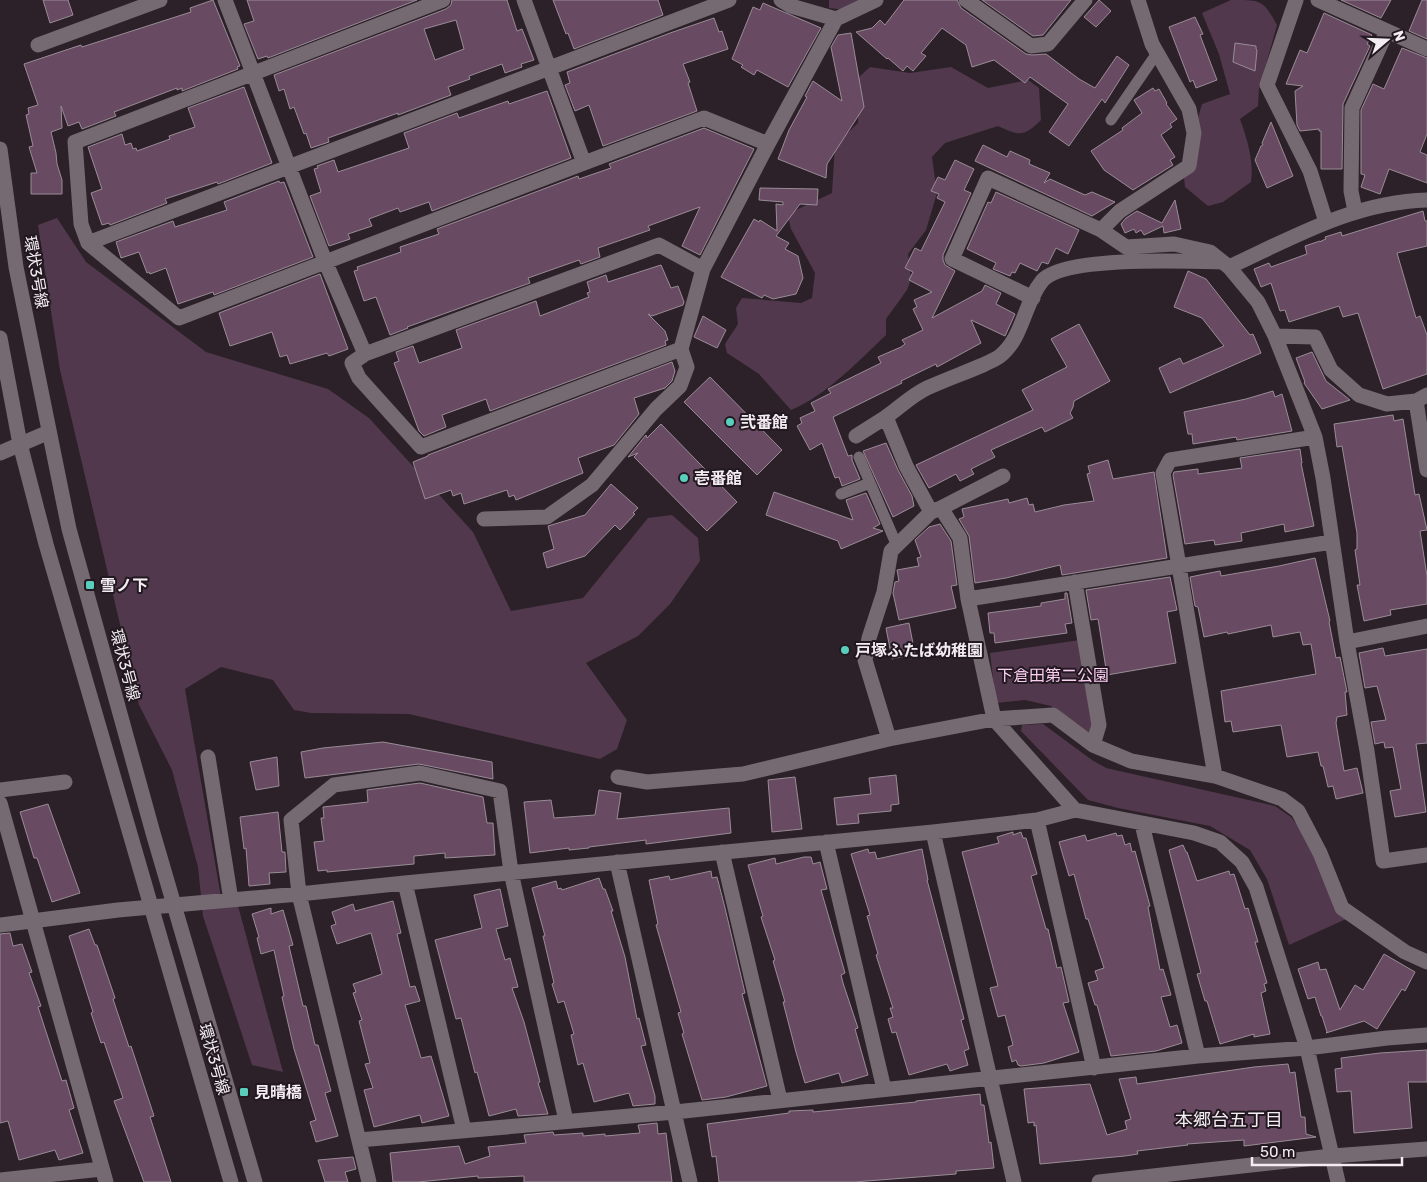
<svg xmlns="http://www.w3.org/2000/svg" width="1427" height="1182" font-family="Rubik,'Noto Sans JP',sans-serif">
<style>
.green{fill:#51384c}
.building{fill:#694a63;stroke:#998c96;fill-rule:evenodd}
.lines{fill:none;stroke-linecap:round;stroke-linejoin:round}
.service{stroke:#756972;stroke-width:11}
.minor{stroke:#756972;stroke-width:15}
.tertiary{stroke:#756972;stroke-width:15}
.poi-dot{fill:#5acebc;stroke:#221820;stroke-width:2}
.labels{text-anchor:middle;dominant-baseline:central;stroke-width:4;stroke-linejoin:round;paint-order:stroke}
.street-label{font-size:16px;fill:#f3ecf2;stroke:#221820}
.poi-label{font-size:16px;font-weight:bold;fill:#f3ecf2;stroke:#221820;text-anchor:start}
.park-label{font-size:16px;fill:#fccef2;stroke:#221820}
.neighbourhood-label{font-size:18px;fill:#f3ecf2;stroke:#221820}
</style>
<rect width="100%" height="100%" fill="#2c2129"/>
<path class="green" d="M829,0H869L846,10L829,8Z
M1231,0C1262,0 1263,0 1277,25L1259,89L1258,106L1240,119C1247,139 1254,160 1251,182L1223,202L1208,206L1185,187L1183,169L1202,104L1230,94L1219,54L1202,13Z
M870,67L910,73L951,67L988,88L1028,80L1039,88L1041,120C1024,137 1019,136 998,126L945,143L932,157L937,193L926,230L908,254L911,279L907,290L886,319V335C860,360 824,397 791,410L759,374L727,353L725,344L738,324L736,308L742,298L801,303L812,298L815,273L791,229L788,216L796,210L832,193L835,145L858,123L859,77Z
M57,218L86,262L206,352L328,389L369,418L473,532L511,611L583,598L648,518L672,515L698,538L700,561L670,604L638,636L586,663L627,720L617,749L600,759L409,714L311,713L294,710L273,680L221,667L185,689L222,903L237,902L283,1072L252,1065L203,916L198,867L172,770L139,705L60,370L38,225Z
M1080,640L1092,725L1090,734L1051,706L1025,700L996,703L990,653Z
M1043,724L1092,760L1106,768L1275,806L1291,817L1313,845L1346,919L1289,945L1267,879L1250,850L1210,826L1118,808L1088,800L1021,731L1022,725Z"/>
<path class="building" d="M43,0H68L73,15L50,23Z
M213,0L240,66L237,67L238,69L182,91V88L177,90V88L114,112L116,116L82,129L79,122L68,126L61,106L62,128L51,132L56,153L57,164L62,180V194H31V173H37L29,147L33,146L26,115L29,114L28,108L38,105L24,64L81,45L82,47L191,12L190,8Z
M247,0H417L268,58L267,56L258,59L244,24L254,21Z
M452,0H507L517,31L522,29L534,60L521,64L522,67L505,73L502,64L469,76L470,79L448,87L451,95L398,115V113L328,138L329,142L311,148L306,133L304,134L294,107L290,109L284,89L279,91L274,75L446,9L451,5ZM456,20L464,49L435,60L424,29Z
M553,0H658L663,15L574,49L568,33L566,34Z
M904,0H957L961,8L1026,54L1032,55L1046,54L1079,79L1095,88L1117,56L1129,65L1105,103L1102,99L1069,146L1049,132L1068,104L1030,77L1025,83L994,60L972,67L966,45L942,28L921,53L926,56L913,71L907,66L903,71L888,58L887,59L856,32L872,28L880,20L885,25Z
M982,0H1071L1043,35L1033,36Z
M1099,0L1111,11L1096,27L1084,17Z
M1341,0H1391L1381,18Z
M1422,0H1427V39L1409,31Z
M763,3L821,28L788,87L757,70L754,75L741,67L743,65L732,59L753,7L760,10Z
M1324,13L1372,35L1367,44L1370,46L1343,104L1342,169H1321V131H1319V129L1300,131L1297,125L1295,91L1303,86L1286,84L1300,50L1307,53Z
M1195,17L1203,34L1200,35L1217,80L1196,88L1193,80L1190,82L1169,27Z
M714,18L719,32L722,31L728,49L683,64L690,82L688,83L697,111L603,146L589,105L575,111L565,85L570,83L567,72L670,33Z
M851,33L864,107L827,164L826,178L778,159L789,130L807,97L805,96L813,81L842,101L831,47L838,35Z
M1235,43L1256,46V49L1257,50L1255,71L1233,62Z
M1402,48L1427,58V134L1420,152L1427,155V183L1389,169L1380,194L1361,187L1365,175L1361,174V110L1373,84L1384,89Z
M244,87L272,163L218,184L217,182L165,199L167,203L110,225L109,223L102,225L91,193L102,189L88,147L122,134L125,145L131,143L133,149L136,148L137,151L170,139L169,136L195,127L188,108Z
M1153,88L1155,91L1159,89L1167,103L1166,104L1177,119L1170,124L1172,127L1161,135L1175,157L1170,160L1173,165L1133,190L1104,170L1091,151L1123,130L1122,128L1142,113L1134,100Z
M547,91L571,158L432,211L429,202L400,212L398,208L369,219L372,226L348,234L350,239L329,246L310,196L321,192L314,169L318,168L317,166L334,160L338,172L409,148L404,133L457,113L459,118L508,101L509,104Z
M1271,122L1293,176L1267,188L1255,160L1261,146L1263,145L1262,143Z
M704,128L754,149L700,255L682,246L700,207L648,226L650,230L598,248L600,257L581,264L579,260L528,278L530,283L407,327L408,328L390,335L376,297L364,301L354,271L358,270L357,267L401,252L400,247L439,234L437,229L578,176L579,179L611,168L609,164Z
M983,145L1007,157L1010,151L1030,160L1029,164L1050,173L1044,183L1050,179L1085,195L1092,192L1115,202L1092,216L975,161Z
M955,160L974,169L964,190L971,193L943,255V260L945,265L955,271L932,318L982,291L985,285L1001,293L996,304L1015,314L1005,336L971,320L981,343L937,367L936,364L901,381L902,383L833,417L848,456L852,455V460L860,479L842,486L839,477L835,478L822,443L810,450L797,426L802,423L800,418L815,411L811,403L831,393L828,389L881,363L878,357L901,347L905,344L902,340L923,330L913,309L917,307L914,300L932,292L909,280L913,272L905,268L915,248L921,251L945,202L937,198L939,194L931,191L938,177L945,180Z
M279,181L280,183L284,182L313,257L214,295L213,292L178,304L166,268L150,274L149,272L147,273L139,252L121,258L116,242L173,221L175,227L227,210L224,202Z
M760,188L818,189L817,205L800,204L776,236L789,243L785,249L798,256L803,278L796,294L773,299L764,295L762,298L721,277L754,219L759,222L760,220L777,231L776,204L783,205V202L759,200Z
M996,192L1079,230L1068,254L1056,248L1048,264L1042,262L1037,271L1020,263L1015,273L1012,272L1010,276L993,269L996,263L967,249L988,202L991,203Z
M1175,200L1181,229L1164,233L1163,226L1144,235L1141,230L1136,233L1134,229L1125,233L1121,224L1126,218L1137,211L1162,223Z
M1423,211L1425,221H1427V246L1397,253L1416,318L1420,316L1427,335V374L1383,389L1358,313L1343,317L1339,306L1289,322L1285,310L1280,311L1271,283L1261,287L1254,269L1269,263L1271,267L1307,254L1305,246L1320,241L1321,242V241L1326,239L1325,237L1341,232L1342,236Z
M661,265L671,288L678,286L684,302L683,305L652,316L648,314L665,331L668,340L665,341L666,345L490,411L486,399L442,415L446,427L424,436L419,431L394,363L399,361L396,352L413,346L419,363L462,348L456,330L536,301L540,316L589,297L587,293L590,292L587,282L606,275L608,282Z
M1188,271L1206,279L1250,335L1253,334L1261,353L1170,393L1159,368L1180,358L1183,364L1224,346L1202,318L1174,307Z
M320,274L348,349L329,356L327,353L290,364L287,355L280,357L272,332L230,346L219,313Z
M703,316L726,330L717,348L694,337Z
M1079,324L1110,381L1074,401L1073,407L1070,413L1073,418L1045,432L1042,427L991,450L995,457L971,469L974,474L960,481L956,474L929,488L916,465L1033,410L1022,390L1067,367L1051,339Z
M1312,352L1326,381L1350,400L1322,409L1304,383L1305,382L1296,358Z
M672,362L675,371L672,381L665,388L634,398L639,414L614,445L578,458L583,473L516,500L514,495L509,497L507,490L464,504L461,493L453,496L451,490L425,499L413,462L428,456V455Z
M710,377L782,450L757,475L684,402Z
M1273,391L1275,397L1282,394L1292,431L1237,440L1236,437L1193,444L1192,434H1188L1184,412L1246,399Z
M1393,415L1394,421L1403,419L1415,495L1419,494L1427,530L1420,531L1427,576V604L1390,610L1391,615L1364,621L1357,585H1360L1355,550L1357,549V533L1342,446L1337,447L1334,424Z
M661,424L737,502L707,531L634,457L638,453L628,457L646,435L647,438Z
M886,443L898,470L912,496L914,506L893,517L863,451Z
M1300,449L1302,463H1301L1314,526L1285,532L1284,524L1241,533L1242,541L1215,545L1214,540L1185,544L1173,475L1174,472L1198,469V474L1242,468L1240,458Z
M1108,460L1113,479L1154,472L1167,558L1062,575L1060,565L1006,578L975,583L969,536L959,519L964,517L962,509L1008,499L1009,503L1027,498L1029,505L1033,504L1035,512L1064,505L1094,501L1087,474L1090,473L1088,466Z
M611,484L638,508L633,513L635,514L620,530L615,525L585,556L547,568L543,553L554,549L548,526L585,515Z
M774,492L853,520L846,500L866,493L880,524L873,528L883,531L841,549L838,541L766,515Z
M940,524L951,541L957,585L951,586L956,608L899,620L893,593L895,582L899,581L897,570L919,566L917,558L921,557L915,540L929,527Z
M1315,558L1330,621L1329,622L1336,658L1340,657L1347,692H1345L1347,715L1337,717L1336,723L1344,771L1357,768L1363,793L1336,799L1333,786L1328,787L1323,766H1321L1318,752L1287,757L1281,725L1233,732L1231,721L1225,722L1221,691L1316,674L1311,644L1303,645L1300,632L1273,637L1271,625L1228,634L1227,632L1204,637L1198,607L1195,606L1190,577L1220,571L1221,576L1279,566Z
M1170,577L1177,610L1167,612L1176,663L1107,675L1098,619L1091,620L1086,590Z
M1065,593H1067L1072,623L1065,624L1067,633L995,643L994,633H990L988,613L1041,606V603L1065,599Z
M909,623L915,654L892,659L886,628Z
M1383,648L1385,656L1427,649V743L1416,744L1426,812L1395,817L1390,791L1401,789L1393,747L1385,748L1384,742L1375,744L1371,722L1386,720L1377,686L1365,688L1359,653Z
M383,742L492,762L493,779L419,764L305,778L301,752L323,748Z
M277,757L279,786L256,790L250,762Z
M896,775L899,804L891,805V811L858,814L859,823L837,825L834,798L871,794L869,778Z
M795,777L802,829L772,832L768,780Z
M420,783L483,797L487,823H493L495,855L445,858V853L414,856V864L327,872V870L318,871L314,842L324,841L321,818H324L323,807L368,802L367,790Z
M599,790L621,793L617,819L729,808L731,833L646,844V840L589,847V848L569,850V848L530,853L524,802L551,800L554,818L595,815Z
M48,804L80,893L52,902L37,858H34L20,812Z
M278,812L282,852H285L286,872L269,873L270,884L249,886L246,848L244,849L240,817Z
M1013,832V835L1021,832L1023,838H1026L1037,874L1031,876L1046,929H1048L1057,968L1061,967L1069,1002L1063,1003L1079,1052L1044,1063L1021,1066L1018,1065L1016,1060L1012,1062L1008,1047L1013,1045L1005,1015L998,1017L990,988L998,986L962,852L999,843L997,837Z
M1116,833L1117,836L1122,835L1125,845L1130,843L1132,852L1135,851L1150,906L1148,907L1160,970L1163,969L1171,995L1161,997L1170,1027L1177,1025L1182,1043L1156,1051L1111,1056L1097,1005H1095L1088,983L1098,980L1095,971L1104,968L1088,919H1086L1074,874L1069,876L1059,842L1085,835L1087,841Z
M1183,845L1186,852H1187L1197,881L1229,871L1230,875L1234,874L1245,909L1248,908L1258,942H1255L1267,983L1264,984L1266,991L1261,993L1270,1034L1254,1037V1034L1220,1044L1207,1001H1205L1197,974L1201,973L1169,850Z
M868,849L869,853L875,852L877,859L922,849L928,880H927L964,1019L961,1020L969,1049L964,1051L968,1065L950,1071L947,1064L909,1075L896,1032L892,1033L888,1019L893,1017L890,1008H893L876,955L878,954L867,916L870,915L851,854Z
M804,857H811L813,864L820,862L827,889L821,890L845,973L841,975L843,983L858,1028L855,1029L868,1075L842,1083L839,1073L805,1083L796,1052L783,1002H785L773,961L775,960L761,917L763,916L748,865L775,858L776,864Z
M711,871L712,878L717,877L725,908L745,993L742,994L767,1086L726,1097L702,1100L682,1034L684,1033L678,1013L681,1012L656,925L658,924L649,880L669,876L670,880Z
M599,878L603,889H605L613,911H611L625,957L637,1019L639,1018L646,1045L641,1046L655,1096V1104L633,1106L629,1093L594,1102L583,1063L578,1065L571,1035L574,1034L564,1001L558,1003L552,984L554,983L543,936H545L532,888L556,881L558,889L561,888L562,890Z
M500,889L508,926L496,929L505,960L510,958L518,987L512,988L524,1022L540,1082L538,1083L548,1114L518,1116L516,1109L489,1116L477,1072L475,1073L461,1018L456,1019L435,940L482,928L474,895Z
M393,901L401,933L397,934L410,987L415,986L420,1001L405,1005L421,1058L431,1056L449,1116L422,1123L420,1115L374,1127L364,1090L373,1088L365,1064L370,1063L359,1021L362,1020L353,993L356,992L353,984L382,974L371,933L337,944L331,926L336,924L332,912L353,904L355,911Z
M271,908V914L283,910L293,945L289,946L303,1006H306L315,1045H318L331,1091L325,1093L338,1136L316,1142L310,1122L316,1120L294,1049L282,997L284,996L274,950L261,954L257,938L259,937L252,914Z
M89,929L95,945H97L115,998L113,999L129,1047L131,1046L154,1116L150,1117L171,1182H144L114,1101L123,1098L104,1042L101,1043L91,1013L93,1012L69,936Z
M10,933L13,946L22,944L32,972L29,973L41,1006L38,1007L62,1081L66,1080L74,1108L69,1110L83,1153L59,1160L55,1150L19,1160L8,1121L0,1123V934Z
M1384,954L1415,972L1405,991L1402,989L1377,1029L1364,1021L1326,1033L1327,1032L1322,1016H1321L1315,997L1308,999L1298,969L1318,962L1320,970L1326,969L1340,1010L1355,985L1363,990Z
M1427,1050V1082H1408L1412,1128L1354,1133L1351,1091L1337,1092L1335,1069L1342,1068L1341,1058L1380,1053Z
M1288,1064L1290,1073L1295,1072L1301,1117H1305L1306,1134L1316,1137L1244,1146V1140L1187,1144L1188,1145L1137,1151L1138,1154L1125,1156L1040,1164L1036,1125L1034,1126V1122L1028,1123L1024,1089L1090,1084L1107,1135L1127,1129L1125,1121L1131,1119L1119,1079L1136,1077L1137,1084L1254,1067Z
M980,1094L981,1105H984L989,1143L991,1142L994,1168L956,1171V1174L854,1182H719L716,1156L712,1157L707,1124L789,1113V1111L813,1110V1112L916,1102V1101Z
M657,1123L658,1134L666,1133L672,1182H524V1176L478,1178V1176L418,1182H393L390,1153L459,1146L465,1164L490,1156L488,1147L526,1143L524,1135L553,1132L554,1135L583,1133V1136L605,1134V1136L640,1133L638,1125Z
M353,1157L356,1169L345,1172L348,1182H325L318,1160Z"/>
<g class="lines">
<path class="service" d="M1111,120L1157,53
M859,457L897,546
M841,494L870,483"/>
<path class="minor" d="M225,0L325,261L365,354L659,245L703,269L768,144L836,19L876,0
M443,0L75,142L81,224L88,243L179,318L584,163
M524,0L584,163L704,118L768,144
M781,0L791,6L836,19
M966,0L1031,46L1048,44L1085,0
M1138,0L1152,44L1189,109L1194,133L1189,166L1120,211L1101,230L1126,247L1174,244L1210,252L1229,267L1258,302L1275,336L1315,437L1323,478L1347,642L1367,751L1383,861L1427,855
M1296,0L1267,85L1310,171L1326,222
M1318,0L1427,49
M38,45L160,0
M1355,211L1351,191L1352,108L1387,31
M88,243L729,0
M1229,267C1294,237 1354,202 1427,200
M1033,298L952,259L988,178L1101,230
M1275,336L1315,337L1331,370L1359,395L1387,404L1416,401L1427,395
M365,354L352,363L359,378L421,447L681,349L703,269
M1416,401L1427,470
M856,436L886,417
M941,508L1003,476
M931,512L906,466L886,417C899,408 912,395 927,388C945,380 964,373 983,365C988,362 995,360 1000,356C1023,338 1024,303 1042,281C1062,256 1188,261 1221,262
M484,519L547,517L592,485L656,409L680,386L687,367L681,349
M1075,582L1099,725L1093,745
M1347,642L1427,626
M889,739L865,660L869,638L884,592L891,551L931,512L941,508L960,538L968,599
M208,757L231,900
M1215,776L1163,473L1170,460L1315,437
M618,777L647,782L743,774L889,739L994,719L1053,715L1093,745L1131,761L1215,776L1282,799L1298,811L1320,853L1342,908L1405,952L1427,962
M0,790L65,782
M1075,810L994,719L968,599L1332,542
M1037,820L1094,1068
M1142,824L1198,1056
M933,832L1014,1182
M826,842L884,1089
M722,852L780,1100
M617,862L690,1182
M405,883L464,1130
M0,925L118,910L299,894L405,883L933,832L1037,820L1075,810L1194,833L1220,842L1242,862L1256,887L1307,1048L1338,1182
M359,1140L675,1112L1198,1056L1307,1048L1387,1038L1427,1035
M0,1180L102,1169
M369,1182L299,894L291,820L334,785L420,773L500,791L511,872L566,1121"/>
<path class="tertiary" d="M0,149L16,267L69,529L153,833L255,1182
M0,338L20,444L46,544L231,1182
M0,453L49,432
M0,803L106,1182
M1099,1182L1332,1156L1427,1149"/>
</g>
<g class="poi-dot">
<circle cx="730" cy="422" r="5"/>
<circle cx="684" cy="478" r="5"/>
<rect x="85" y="580" width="10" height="10" rx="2.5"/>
<circle cx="845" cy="650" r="5"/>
<rect x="239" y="1087" width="10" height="10" rx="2.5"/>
</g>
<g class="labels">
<g class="street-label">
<text transform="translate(36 272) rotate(80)">環状3号線</text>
<text transform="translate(125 665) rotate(75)">環状3号線</text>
<text transform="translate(214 1059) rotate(74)">環状3号線</text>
</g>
<g class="poi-label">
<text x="740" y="422">弐番館</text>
<text x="694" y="478">壱番館</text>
<text x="100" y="585">雪ノ下</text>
<text x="855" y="650">戸塚ふたば幼稚園</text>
<text x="254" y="1092">見晴橋</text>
</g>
<g class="park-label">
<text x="1053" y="675">下倉田第二公園</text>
</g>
<g class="neighbourhood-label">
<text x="1229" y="1120">本郷台五丁目</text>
</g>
</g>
<g transform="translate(1387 40) rotate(71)" stroke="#221820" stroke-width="4" paint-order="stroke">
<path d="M0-4L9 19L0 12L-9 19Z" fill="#f3ecf2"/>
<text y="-8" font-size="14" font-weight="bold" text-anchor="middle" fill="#f3ecf2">N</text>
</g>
<path d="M1252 1157v8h150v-8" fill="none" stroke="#f3ecf2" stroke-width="2.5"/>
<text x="1260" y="1157" font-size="15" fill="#f3ecf2" stroke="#221820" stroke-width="4" paint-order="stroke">50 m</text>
</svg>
